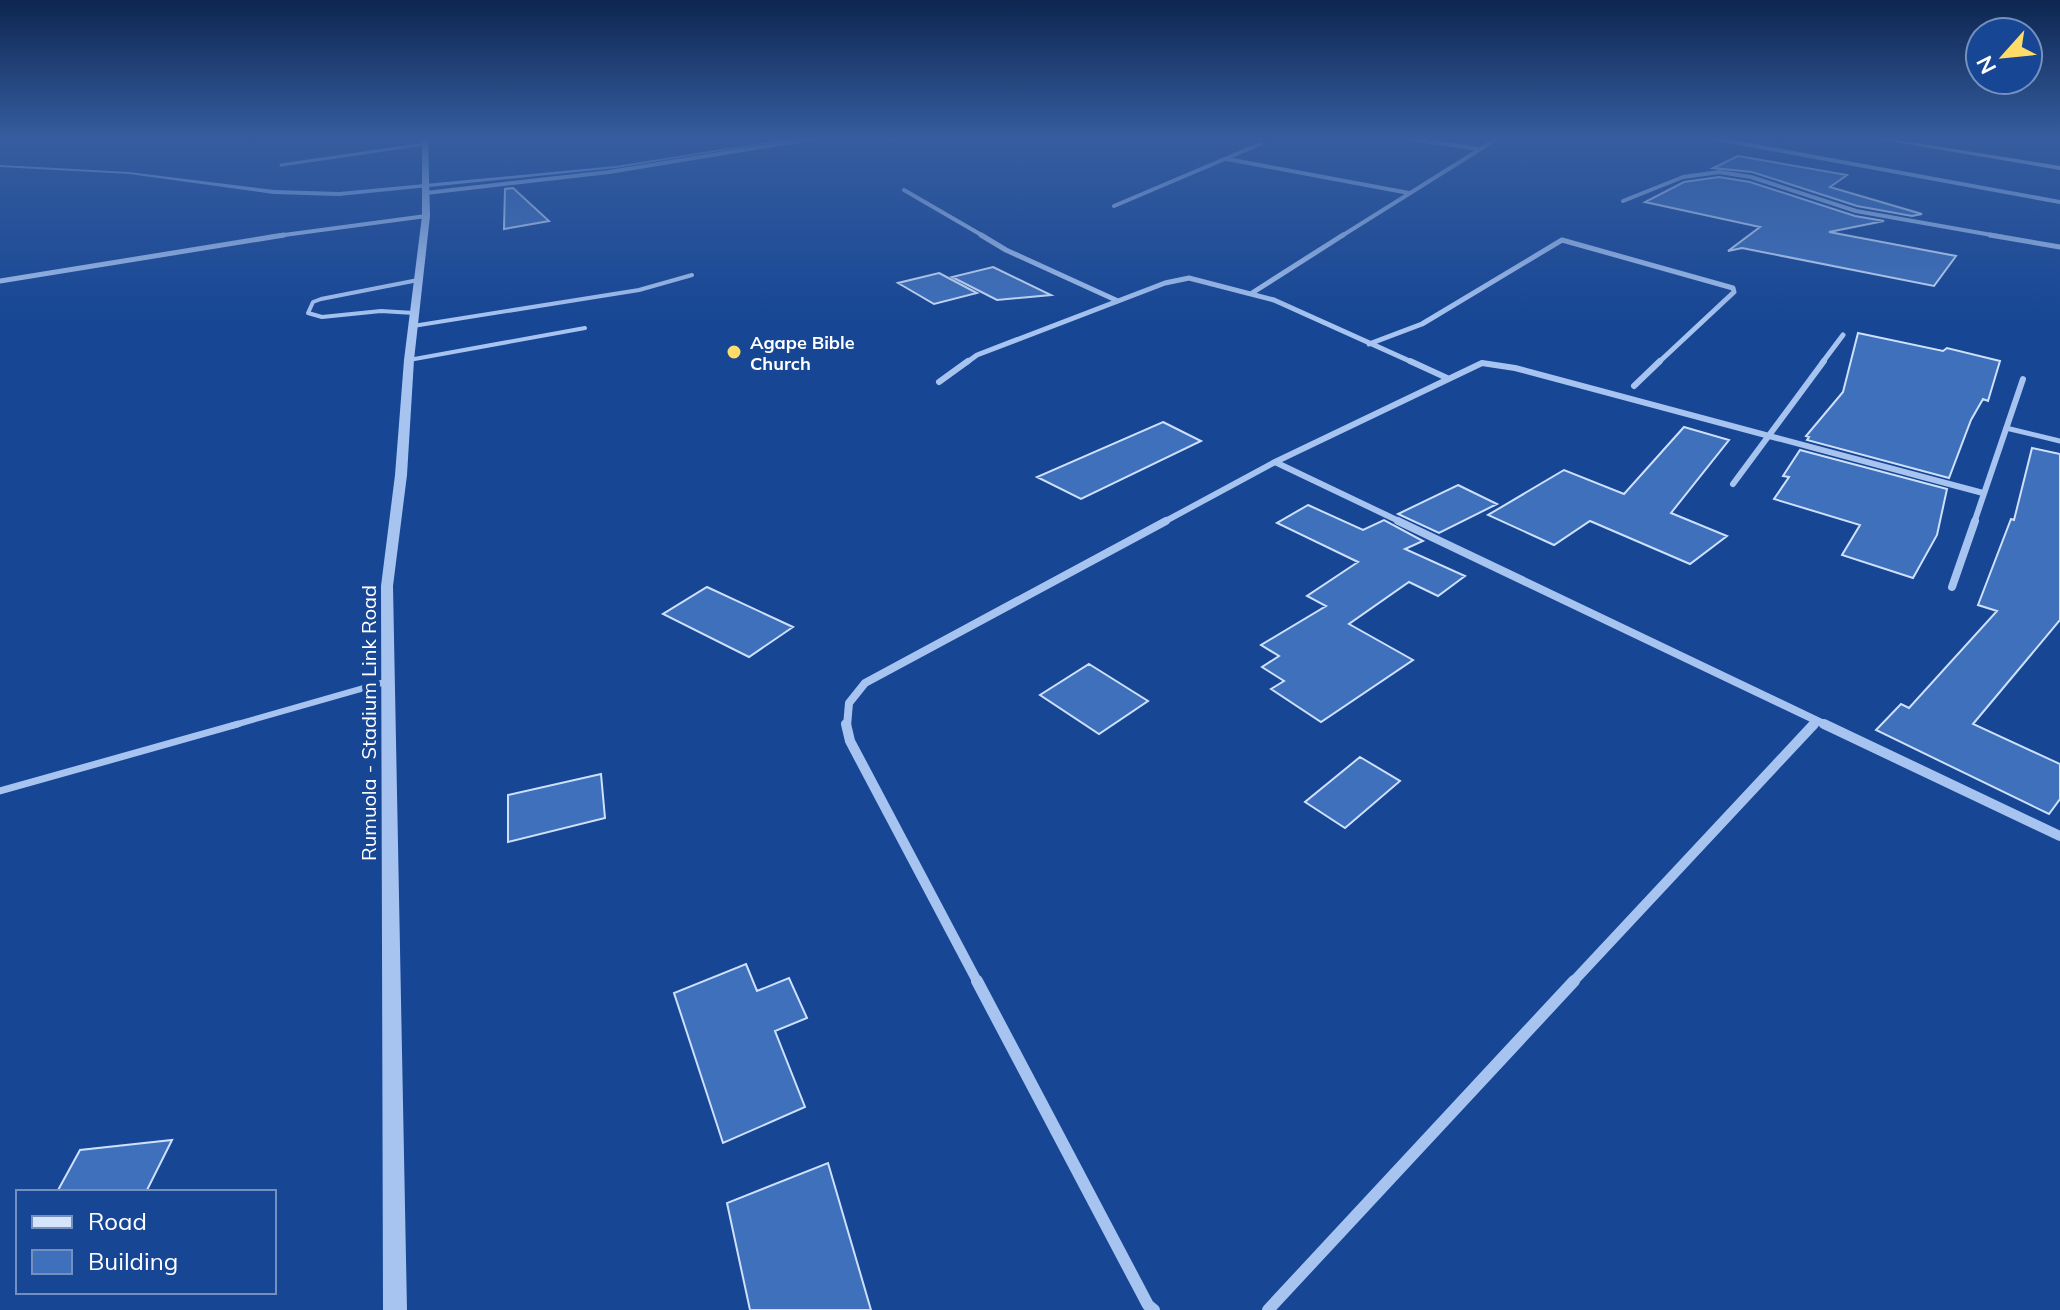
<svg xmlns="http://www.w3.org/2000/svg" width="2060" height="1310" font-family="Mulish,sans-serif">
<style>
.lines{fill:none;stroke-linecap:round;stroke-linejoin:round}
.stream{fill:#9abef3;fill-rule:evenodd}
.building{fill:#3f70bb;stroke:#cee0fc;stroke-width:2}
.service-far4{stroke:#a7c4f1;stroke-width:3}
.service-far3{stroke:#a7c4f1;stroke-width:4}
.service-far2{stroke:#a7c4f1;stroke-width:5}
.service-far1{stroke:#a7c4f1;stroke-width:6}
.service{stroke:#a7c4f1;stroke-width:7}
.minor-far5{stroke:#a7c4f1;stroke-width:4}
.minor-far4{stroke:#a7c4f1;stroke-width:5}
.minor-far3{stroke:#a7c4f1;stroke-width:6}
.minor-far2{stroke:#a7c4f1;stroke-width:8}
.minor-far1{stroke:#a7c4f1;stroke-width:10}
.minor{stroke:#a7c4f1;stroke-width:12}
.tertiary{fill:#a7c4f1;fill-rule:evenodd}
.secondary{fill:#d5e3fb;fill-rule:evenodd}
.poi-dot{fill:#ffdc67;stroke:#174694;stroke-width:3}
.labels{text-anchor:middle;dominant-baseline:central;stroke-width:8;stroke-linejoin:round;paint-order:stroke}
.far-poi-label{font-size:18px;font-weight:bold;fill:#fff;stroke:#174694;text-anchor:start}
.street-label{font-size:20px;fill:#fff;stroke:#174694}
</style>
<rect width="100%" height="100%" fill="#174694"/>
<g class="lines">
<path class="stream" d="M792,138H800L616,168L339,196L274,194L129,174L0,167V165L129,172L274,190L339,192L616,166Z"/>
</g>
<path class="building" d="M1738,156L1847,175L1830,187L1922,214L1912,216L1857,206L1752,172L1713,168Z
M1719,177L1750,182L1855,216L1884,221L1829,232L1956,256L1934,286L1742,248L1728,251L1760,227L1645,202L1684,182Z
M513,188L549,221L504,229L505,189Z
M993,267L1051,295L997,300L952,277Z
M939,273L977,293L934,304L898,283Z
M1858,333L1943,351L1947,348L2000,361L1988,401L1983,399L1971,420L1949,478L1807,440L1809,437L1806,436L1843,392Z
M1163,422L1201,441L1081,499L1037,477Z
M1684,427L1729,440L1671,513L1727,536L1690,564L1590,521L1554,545L1488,515L1564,470L1624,494Z
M2032,448L2060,454V620L1973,724L2060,764V799L2049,814L1876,730L1901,704L1909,708L1997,611L1978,605L2011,519L2014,520Z
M1800,450L1947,489L1937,535L1913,578L1842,555L1860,525L1774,499L1789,477L1783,476Z
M1458,485L1497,504L1439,533L1398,514Z
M1308,505L1363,530L1384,520L1423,541L1405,549L1465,576L1438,596L1409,582L1349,624L1413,660L1321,722L1271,689L1284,681L1262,667L1279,656L1261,645L1326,606L1307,596L1358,562L1277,523Z
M707,587L793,627L749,657L663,614Z
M1089,664L1148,701L1099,734L1040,695Z
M1360,757L1400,781L1345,828L1305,802Z
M601,774L605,818L508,842V795Z
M746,964L757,991L789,978L807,1018L775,1031L805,1107L723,1143L674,993Z
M172,1140L146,1192H57L80,1150Z
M828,1163L871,1310H750L727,1203Z"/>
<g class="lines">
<path class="service-far4" d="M281,165L425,144"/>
<path class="service-far3" d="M414,313L381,311L322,317L308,313L313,302L321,299L418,280
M413,326L639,290L692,275
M409,360L585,328"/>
<path class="service-far2" d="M2006,428L2060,441"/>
<path class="service-far1" d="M231,726L385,682"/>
<path class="service" d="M0,791L238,724"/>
<path class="minor-far5" d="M885,138L890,139
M1405,138L1479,149
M1711,138L2060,202
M1227,159L1409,193
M904,190L985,237
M426,193L609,172L816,138
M1623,201L1683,177L1719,172L1751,177L1856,211L2003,237
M1114,206L1260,144
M269,237L426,216
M1340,237L1498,138"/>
<path class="minor-far4" d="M981,235L1006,250L1118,301
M1990,235L2060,247
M0,281L284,235
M1252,293L1343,235
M1369,344L1422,324L1562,240L1733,288L1734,292L1658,363
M966,363L977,355L1165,283L1189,278L1274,300L1414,363
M1822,363L1843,335"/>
<path class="minor-far3" d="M1410,361L1447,378
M939,382L968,361
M1634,386L1660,361
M1275,462L1403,523
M1733,484L1824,361
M1162,523L1275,462L1482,363L1515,368L1983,493
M1974,523L2023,379"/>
<path class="minor-far2" d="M1398,521L1828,726
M1952,587L1975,521
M847,726L849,703L865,683L1166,521
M1813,726L1816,722"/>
<path class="minor-far1" d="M846,724L850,741L978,983
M1824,724L2060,836
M1572,983L1814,724"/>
<path class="minor" d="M977,981L1148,1305L1154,1310
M1268,1310L1574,981"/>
<path class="tertiary" d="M422,138H428L430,216L414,360L407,475L393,586L407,1310H383L381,586L395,475L404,360L422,216Z"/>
<path class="secondary" d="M1871,138H1884L2060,166V170Z"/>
</g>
<linearGradient id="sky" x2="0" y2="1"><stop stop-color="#0d2651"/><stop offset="0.43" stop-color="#365d9f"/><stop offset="1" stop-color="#365d9f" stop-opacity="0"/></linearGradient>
<rect width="2060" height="321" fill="url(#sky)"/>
<circle class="poi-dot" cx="734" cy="352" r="8"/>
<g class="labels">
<g class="far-poi-label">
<text x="750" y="342">Agape Bible<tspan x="750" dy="21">Church</tspan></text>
</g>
<g class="street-label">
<text transform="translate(368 723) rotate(-90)">Rumuola - Stadium Link Road</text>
</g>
</g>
<rect x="16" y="1190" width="260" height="104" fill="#174694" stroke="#7490bf" stroke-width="2"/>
<rect x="32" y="1216" width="40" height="12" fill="#d5e3fb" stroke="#7490bf" stroke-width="2"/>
<text x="88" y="1230" font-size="24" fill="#ffffff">Road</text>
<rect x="32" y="1250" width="40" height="24" fill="#3f70bb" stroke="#7490bf" stroke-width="2"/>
<text x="88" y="1270" font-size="24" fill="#ffffff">Building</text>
<g transform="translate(2004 56) rotate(243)"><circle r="38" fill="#174694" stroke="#7490bf" stroke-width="2"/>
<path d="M0-6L14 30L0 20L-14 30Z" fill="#ffdc67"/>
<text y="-12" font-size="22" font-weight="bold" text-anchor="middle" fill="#ffffff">N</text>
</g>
</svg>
